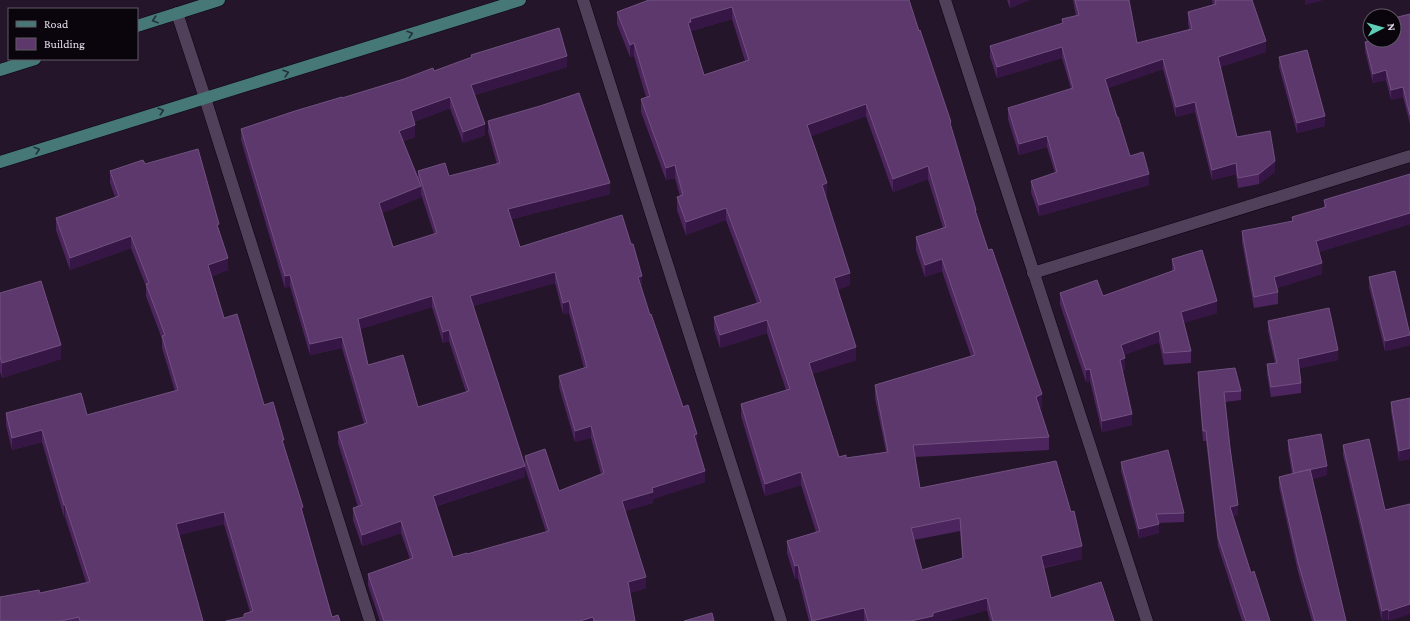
<svg xmlns="http://www.w3.org/2000/svg" width="1410" height="621" font-family="'Crimson Pro',serif">
<style>
.lines{fill:none;stroke-linecap:round;stroke-linejoin:round}
.street-casing{stroke:#0d0213;stroke-width:13}
.primary-casing{stroke:#0d0213;stroke-width:13}
.street{stroke:#514059;stroke-width:12}
.primary{stroke:#467878;stroke-width:12}
.wall{fill:#4d255e;fill-rule:evenodd}
.shaded-wall{fill:#361644}
.building{fill:#5d386d;stroke:#725180;fill-rule:evenodd}
.oneway{stroke:#223338}
</style>
<rect width="100%" height="100%" fill="#24152b"/>
<g class="lines">
<defs>
<path id="street" d="M583,0L781,621
M945,0L1147,621
M177,13L205,98L370,621
M1033,273L1410,156"/>
<path id="primary" d="M137,26L219,0
M0,70L35,59
M0,162L520,0"/>
</defs>
<use href="#street" class="street-casing"/>
<use href="#primary" class="primary-casing"/>
<use href="#street" class="street"/>
<use href="#primary" class="primary"/>
</g>
<path class="wall" d="M909,0L919,31L951,128L976,213L1042,407L1040,408L1049,437V450L915,457L920,488L1082,559L1044,568L1051,598L1114,621H990L987,610L949,621H809L798,578L795,579L787,553V541L816,532L801,485L765,496L741,416V404L786,390L767,333L720,348L714,329V317L757,303L726,220L686,235L677,210V197L680,196L675,178L666,180L641,112V99L646,97L634,56L630,57L617,24V12ZM732,19L745,61L704,75L691,34V31ZM866,116L893,192L928,179L943,228L916,237V250L925,277L942,271L971,356L875,385V398L886,452L846,458L839,457L812,374L856,360L837,290L850,285L825,196L827,195L811,136ZM960,531L962,558L922,570L914,540Z
M1007,0H1029L1010,8Z
M1073,0H1129L1137,43L1189,29L1188,23V12L1213,5L1212,0H1254H1252L1266,52L1220,67L1237,137L1275,172L1259,184L1238,188L1236,174L1212,180L1195,112L1176,117L1163,69L1108,88L1130,156L1149,185L1039,216L1031,192V181L1055,173L1047,147L1019,155L1008,119V108L1071,89L1062,58L997,78L990,57V46L1062,24V19L1076,16Z
M1410,14V124L1403,97L1391,100L1386,80L1373,83L1365,51V42L1394,40Z
M471,55L567,67L475,95L485,135L463,143L450,108L414,122L415,137L403,141L418,177V171L449,176L497,164L488,132V121L610,194L512,219L520,247L641,288L650,315L683,407L697,444L705,482L653,499V503L625,511L646,588L630,593L635,621H380L368,585V574L410,559L401,533L362,546L353,520V508L358,507L338,443V432L364,424L342,348L310,355L290,286L285,288L241,140V129L434,71L471,58ZM421,194L434,234L393,247L382,213L421,197ZM555,283L563,314L569,313L584,368L559,376V387L575,442L591,438L601,474L559,491L525,456V465L473,306ZM432,307L443,343L449,341L466,392L418,407L368,365L360,329ZM525,468L546,532L467,554L453,557L437,506L525,477Z
M1279,57L1325,126L1297,133L1279,67Z
M145,164L219,229L228,270L212,276L224,318L264,405L284,445L332,617L340,621L244,617V614L250,612L224,524L179,535L203,621H0L40,593L86,582L65,517H64L42,442L12,450L6,425V413L87,415L175,391L162,348V339L146,296V286L131,248L70,270L56,230V218L115,197L110,183V171Z
M1410,174V224L1319,252L1322,274L1277,288L1278,292V304L1254,308L1242,242V231L1292,221V217L1324,208V200Z
M1172,259L1217,313L1183,323L1191,351V363L1164,365L1159,342L1124,355L1125,370L1122,371L1132,425L1102,432L1090,381L1086,382L1060,304V293L1103,296L1172,271Z
M1369,277L1410,345L1385,351L1369,287Z
M0,293L61,359L2,378L0,372Z
M1268,321L1338,360L1299,368L1301,383V393L1271,397L1267,374V364L1275,363L1268,331Z
M1198,372L1241,391V400L1225,402L1238,515L1233,516L1251,573L1270,621H1242L1218,546L1206,441H1203L1198,382Z
M1410,398V459L1399,461L1391,412V402Z
M1288,440L1327,475L1312,479L1346,621H1312L1298,572L1279,487V477L1292,474L1288,450Z
M1343,445L1385,510L1410,504L1389,621L1388,619L1382,621L1343,455Z
M1121,462L1184,513V522L1158,523L1159,533L1139,538L1121,471Z"/>
<path class="shaded-wall" d="M1010,0H1029L1010,8Z
M1305,0H1324L1305,5Z
M732,7V19L691,31V34L688,23L690,19Z
M1266,41V52L1218,68V57Z
M634,43V56L630,57V45Z
M1062,47V58L997,78V67Z
M567,56V67L471,96V85Z
M1163,59V69L1105,89V79Z
M1386,70V80L1373,83V74Z
M1403,87V97L1391,100V90Z
M450,97V108L411,123V111Z
M1195,102V112L1176,117V107Z
M866,104V116L807,138V125Z
M1325,116V126L1297,133V123Z
M485,124V135L463,143V132Z
M415,125V137L399,142V131Z
M1047,136V147L1019,155V144Z
M1275,161V172L1259,184V174Z
M1236,163V174L1212,180V170Z
M675,165V178L666,180V168Z
M928,166V179L893,192V179Z
M1149,174V185L1039,216V205Z
M610,183V194L508,220V209Z
M827,183V195L822,197V185Z
M421,186V197L379,214V203Z
M726,208V220L686,235V222Z
M1410,213V224L1316,253V241Z
M131,236V248L70,270V258Z
M228,258V270L208,277V265Z
M942,259V271L925,277V265Z
M1322,263V274L1274,289V277Z
M555,272V283L470,307V296Z
M850,273V285L834,291V278Z
M290,275V286L285,288V276Z
M642,276V288L638,277Z
M432,296V307L358,330V319Z
M569,301V313L563,314V303Z
M1217,301V313L1181,324V312Z
M767,320V333L720,348V335Z
M449,330V341L443,343V332Z
M1159,331V342L1121,356V345Z
M1410,335V345L1385,351V341Z
M342,337V348L310,355V344Z
M61,345V359L2,378V363Z
M856,347V360L809,375V363Z
M1338,350V360L1298,369V359Z
M1125,358V370L1120,372V360Z
M1090,369V381L1086,382V370Z
M1042,394V407L1036,409V397Z
M1132,414V425L1102,432V421Z
M591,426V438L575,442V431Z
M42,430V442L12,450V438Z
M697,434V445L694,435Z
M1410,448V459L1399,461V451Z
M525,466V477L433,507V496Z
M1327,466V475L1294,483V474Z
M705,471V482L653,499V503L622,512V501L652,488Z
M801,472V485L765,496V484Z
M64,505H65V517H64Z
M1238,505V515L1230,517V507Z
M303,507V519L301,508Z
M224,512V524L176,536V524Z
M401,521V533L362,546V535Z
M1159,524V533L1139,538V529Z
M1082,546V559L1041,568V556Z
M798,565V578L795,579V566Z
M646,577V588L628,594V582Z
M987,598V610L949,621H911L933,613Z
M1410,604V614L1389,621V611Z
M864,608V621H812Z
M1388,609V619L1382,621V611Z
M593,617V621H580Z"/>
<path class="building" d="M649,0H909L919,31L920,30L951,122L950,123L976,210H975L988,250L992,249L1042,394L1036,397L1049,437L913,445L920,488L1056,461L1071,512L1074,511L1082,546L1041,556L1051,598L1101,582L1114,621H993L987,598L933,613V616L911,621H868L864,608L812,621L798,565L795,566L787,541L820,531L801,472L765,484L741,404L790,389L767,320L720,335L714,317L761,302L726,208L686,222L677,197L683,195L675,165L666,168L641,99L650,96L634,43L630,45L617,12ZM732,7L749,60L704,75L688,23L691,22L690,19ZM866,104L893,179L928,166L946,227L916,237L925,265L942,259L975,355L875,385L888,452L846,458V455L839,457L809,363L856,347L834,278L850,273L822,185L827,183L807,125ZM960,518L963,558L922,570L911,528Z
M1075,0H1129L1137,43L1192,29L1188,12L1216,4L1215,0H1252L1266,41L1218,57L1237,137L1270,131L1275,161L1259,174L1238,178L1236,163L1212,170L1195,102L1176,107L1163,59L1105,79L1117,117H1118L1130,156L1143,152L1149,174L1039,205L1031,181L1057,172L1047,136L1019,144L1008,108L1073,88L1062,47L997,67L990,46L1063,23L1062,19L1079,15Z
M1410,14V115L1403,87L1391,90L1386,70L1373,74L1365,42L1374,40H1394V18Z
M559,28L567,56L471,85L485,124L463,132L450,97L411,111L415,125L399,131L421,186L379,203L393,247L437,233L418,171L445,163L449,176L500,163L488,121L540,106L579,93L610,183L508,209L520,247L622,215L631,244H633L642,276L638,277L650,315L651,314L683,407L688,405L697,434L694,435L705,471L652,488L653,492L622,501L646,577L628,582L635,621H594L593,617L580,621H384L368,574L413,558L401,521L362,535L353,508L362,505L338,432L367,423L342,337L310,344L290,275L285,276L241,129L295,111L342,97V98L404,79L433,68L434,71L472,57L471,55ZM555,272L563,303L569,301L587,367L559,376L575,431L591,426L604,473L559,491L545,449L525,456L549,531L467,554V553L453,557L433,496L525,466L470,296ZM432,296L443,332L449,330L469,391L418,407L403,355L368,365L358,319Z
M1307,50L1325,116L1297,123L1279,57Z
M198,149L219,224L217,225L228,258L208,265L224,318L237,314L264,405L273,402L284,440H282L303,507L301,508L332,617L338,615L340,621H226L244,617V614L253,611L224,512L176,524L203,621H80L79,617L60,621H0V597L39,590L40,593L90,582L65,505H64L42,430L12,438L6,413L81,393L87,415L178,390L162,336L165,335L146,284L149,283L131,236L70,258L56,218L119,196L110,171L143,160L145,164Z
M1410,174V213L1316,241L1322,263L1274,277L1278,292L1254,297L1242,231L1293,221L1292,217L1326,207L1324,200Z
M1202,250L1217,301L1181,312L1191,351L1164,353L1159,331L1121,345L1125,358L1120,360L1132,414L1102,421L1090,369L1086,370L1060,293L1097,280L1103,296L1175,270L1172,259Z
M1395,271L1410,335L1385,341L1369,277Z
M41,281L61,345L2,363L0,357V293Z
M1329,308L1338,350L1298,359L1301,383L1271,387L1267,364L1277,363L1268,321Z
M1235,368L1241,391L1224,392L1230,448L1238,505L1230,507L1251,573L1254,571L1270,621H1246L1218,537L1206,431H1203L1198,372Z
M1410,398V448L1399,451L1391,402Z
M1321,434L1327,466L1294,473L1288,440Z
M1369,439L1385,510L1410,504V604L1389,611L1388,609L1382,611L1343,445Z
M1168,450L1184,513L1156,514L1159,524L1139,529L1121,462Z
M1310,469L1346,621H1315L1298,562L1279,477Z
M712,613L714,621H684Z"/>
<defs><path id="oneway-chevron" d="M-2-3.5L2.5 0L-2 3.5" fill="none" stroke-width="1.6" stroke-linecap="round" stroke-linejoin="round"/></defs>
<g class="oneway">
<use href="#oneway-chevron" transform="translate(155 20) rotate(162)"/>
<use href="#oneway-chevron" transform="translate(410 34) rotate(-17)"/>
<use href="#oneway-chevron" transform="translate(286 73) rotate(-17)"/>
<use href="#oneway-chevron" transform="translate(161 111) rotate(-17)"/>
<use href="#oneway-chevron" transform="translate(37 150) rotate(-17)"/>
</g>
<rect x="8" y="8" width="130" height="52" fill="#0a050d" stroke="#615a65"/>
<rect x="16" y="21" width="20" height="6" fill="#467878" stroke="#615a65"/>
<text x="44" y="28" font-size="12" fill="#e3d9e8">Road</text>
<rect x="16" y="38" width="20" height="12" fill="#5d386d" stroke="#615a65"/>
<text x="44" y="48" font-size="12" fill="#e3d9e8">Building</text>
<g transform="translate(1382 28) rotate(84)"><circle r="19" fill="#0a050d" stroke="#615a65"/>
<path d="M0-3L7 15L0 10L-7 15Z" fill="#5eceb7"/>
<text y="-6" font-size="11" font-weight="bold" text-anchor="middle" fill="#e3d9e8">N</text>
</g>
</svg>
